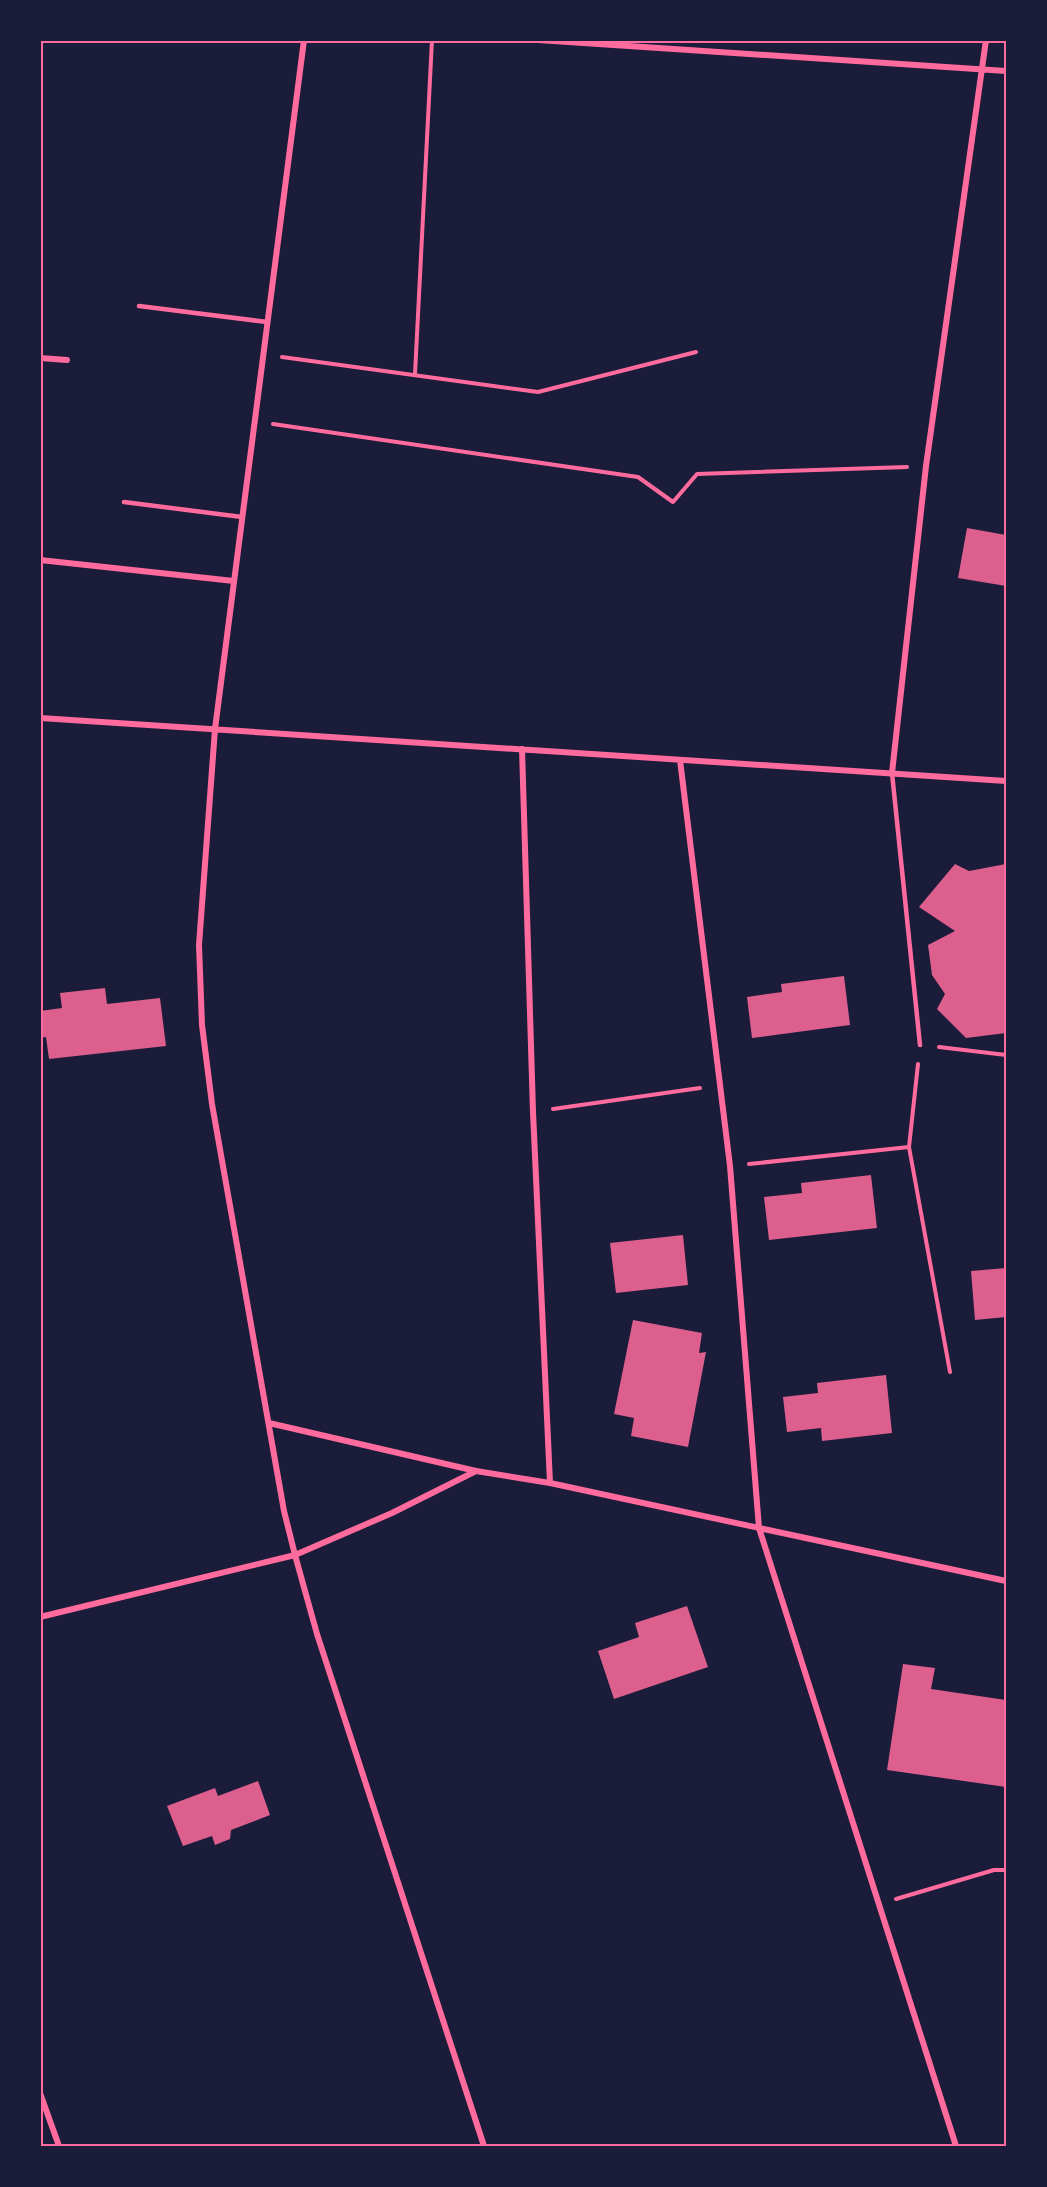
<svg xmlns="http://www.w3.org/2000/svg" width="1047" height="2187" font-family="Lora,serif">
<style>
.building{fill:#dd5f8e}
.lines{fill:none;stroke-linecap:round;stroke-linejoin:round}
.path{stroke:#ff6b9d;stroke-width:4}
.service{stroke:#ff6b9d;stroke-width:4.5}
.minor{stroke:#ff6b9d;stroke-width:6}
.neatline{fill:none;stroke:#ff6b9d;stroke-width:2}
</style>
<rect width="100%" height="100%" fill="#1b1b3a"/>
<path class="building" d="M967,528L1006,535V586L958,578Z
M955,864L969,871L1006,864V1033L966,1038L937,1009L945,994L932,975L928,945L955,931L919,907Z
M844,976L850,1025L752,1038L747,997L782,992L781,984Z
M105,988L107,1004L160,998L166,1046L49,1059L46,1037L40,1038V1011L62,1008L60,993Z
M871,1175L877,1228L769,1240L764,1197L802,1193L801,1183Z
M683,1235L688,1285L616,1293L610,1243Z
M1006,1268V1317L975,1320L971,1271Z
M633,1320L702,1333L699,1353L706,1352L688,1447L631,1436L634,1418L614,1414Z
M886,1375L892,1433L822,1441L821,1428L787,1432L783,1397L818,1393L817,1383Z
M687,1606L708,1667L614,1699L598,1651L639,1637L635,1623Z
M903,1664L935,1668L931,1689L1006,1700V1787L887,1770Z
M258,1781L270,1815L231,1830L230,1839L215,1845L212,1836L183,1846L167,1806L215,1788L218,1796Z"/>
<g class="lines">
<path class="path" d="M282,357L538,392L696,352
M415,374L432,40
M273,424L638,477L673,502L697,474L907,467
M939,1047L1006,1055
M918,1064L909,1147L950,1372
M553,1109L700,1088
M749,1164L909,1147
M896,1899L994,1870H1006"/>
<path class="service" d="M139,306L267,322
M124,502L242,517
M892,773L920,1045"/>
<path class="minor" d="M304,40L215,729L199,945L202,1025L212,1104L284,1511L295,1555L317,1634L484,2146
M538,40L1006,71
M40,358L67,360
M40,560L234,581
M40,718L1006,781
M680,760L730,1166L759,1528L956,2146
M892,773L926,466L986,40
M269,1423L476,1471L550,1483L533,1112L522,749
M550,1483L1006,1581
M40,1617L295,1555L392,1513L476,1471
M40,2093L59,2146"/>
</g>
<rect width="1047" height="2187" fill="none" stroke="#1b1b3a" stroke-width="84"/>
<rect x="42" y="42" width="963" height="2103" class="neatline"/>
</svg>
